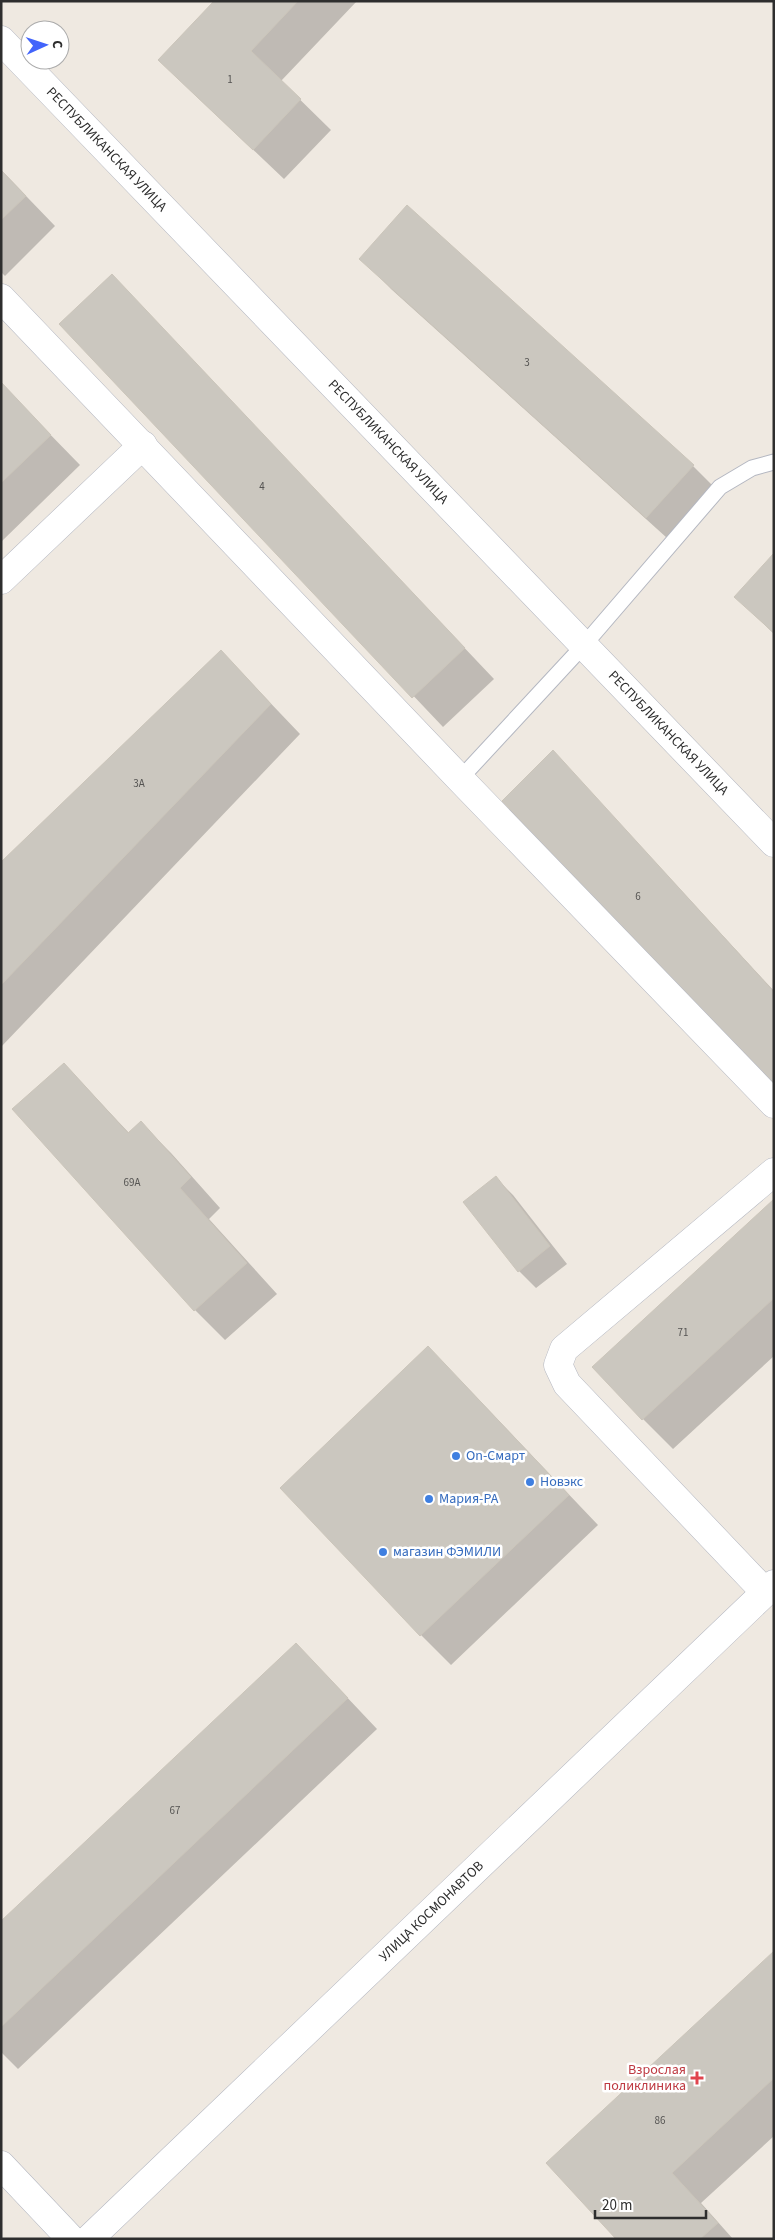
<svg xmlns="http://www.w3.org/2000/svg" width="775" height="2240" font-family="'Source Sans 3',sans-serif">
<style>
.shadow{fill:#0003}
.building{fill:#cbc7bf;stroke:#cbc5ba}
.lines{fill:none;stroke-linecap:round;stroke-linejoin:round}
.lane-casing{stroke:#b4b7c1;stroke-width:17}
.street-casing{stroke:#b4b7c1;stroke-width:29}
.secondary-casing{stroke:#b4b7c1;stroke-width:29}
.lane{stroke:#fff;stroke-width:15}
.street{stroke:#fff;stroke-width:28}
.secondary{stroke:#fff;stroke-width:28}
.shop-dot{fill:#3f7fe0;stroke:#fff;stroke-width:2}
.health-dot{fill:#e0444e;stroke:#fff;stroke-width:2}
.labels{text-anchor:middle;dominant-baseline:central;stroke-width:5;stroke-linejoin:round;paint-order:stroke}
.number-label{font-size:11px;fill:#555452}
.street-label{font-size:14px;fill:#2e2e2e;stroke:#fff}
.shop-label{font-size:14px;fill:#366cbe;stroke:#fff;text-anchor:start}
.health-label{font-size:14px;fill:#be3a42;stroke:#fff;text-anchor:end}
</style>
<rect width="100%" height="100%" fill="#efe9e1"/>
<path class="shadow" d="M215,1H357L281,81L331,130L284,179L190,90Z
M1,170L55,226L5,276L1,272Z
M361,258L693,466L723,496L677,547L391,289Z
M112,276L494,679L443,727L61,324Z
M1,384L80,465L1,542Z
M774,555V634L736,597Z
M221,651L300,734L1,1047V864Z
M553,752L774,991V1097Z
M64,1064L130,1134L141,1123L171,1153L220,1208L209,1219L277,1294L225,1340L195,1310L14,1109Z
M496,1178L513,1195L567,1264L536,1288L519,1271Z
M774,1201V1356L673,1449L643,1419Z
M458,1378L598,1525L451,1665L421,1635Z
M326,1675L377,1729L18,2069L1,2052V1923Z
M774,1953V2136L701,2203L733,2239H618Z"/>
<path class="building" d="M214,1H298L251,51L301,99L253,150L158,60Z
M1,170L26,196L1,220Z
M407,205L694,465L646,518L359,259Z
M112,274L465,648L412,698L59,324Z
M1,382L51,435L1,483Z
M774,553V633L734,597Z
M221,650L271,704L1,985V862Z
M553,750L774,992V1082L765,1090L502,801Z
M64,1063L128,1133L141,1121L191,1177L180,1188L247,1263L194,1311L12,1109Z
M496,1176L550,1246L518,1272L463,1202Z
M774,1199V1298L642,1420L592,1367Z
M428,1346L569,1495L420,1636L280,1488Z
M296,1643L348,1698L1,2027V1921Z
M774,1951V2078L672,2173L718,2223L700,2239H616L546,2163Z"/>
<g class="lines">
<defs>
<path id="lane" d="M460,779L584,645L720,487L752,468L774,462"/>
<g id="street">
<path id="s1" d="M1,40L774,843"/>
<path d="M1,298L460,779L774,1104"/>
<path d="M1,580L143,445"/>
<path d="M765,1592L567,1384L558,1365L564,1349L774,1172"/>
<path id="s2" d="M89,2239L774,1584"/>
</g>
<path id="secondary" d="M1,2165L71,2239"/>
</defs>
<use href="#lane" class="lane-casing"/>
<use href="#street" class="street-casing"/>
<use href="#secondary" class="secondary-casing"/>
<use href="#lane" class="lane"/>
<use href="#street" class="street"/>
<use href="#secondary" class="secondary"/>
</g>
<g class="shop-dot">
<circle cx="456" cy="1456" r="5"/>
<circle cx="530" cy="1482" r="5"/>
<circle cx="429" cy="1499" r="5"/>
<circle cx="383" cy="1552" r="5"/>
</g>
<path class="health-dot" d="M694.5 2070.5h5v5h5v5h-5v5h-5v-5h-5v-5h5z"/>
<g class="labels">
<g class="number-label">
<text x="230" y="79">1</text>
<text x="527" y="362">3</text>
<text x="262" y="486">4</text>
<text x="139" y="783">3А</text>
<text x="638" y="896">6</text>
<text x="132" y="1182">69А</text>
<text x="683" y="1332">71</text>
<text x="175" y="1810">67</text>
<text x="660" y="2120">86</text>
</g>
<g class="street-label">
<text stroke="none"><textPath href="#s1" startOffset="152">РЕСПУБЛИКАНСКАЯ УЛИЦА</textPath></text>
<text stroke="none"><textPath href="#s1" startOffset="558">РЕСПУБЛИКАНСКАЯ УЛИЦА</textPath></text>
<text stroke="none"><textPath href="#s1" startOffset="962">РЕСПУБЛИКАНСКАЯ УЛИЦА</textPath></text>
<text stroke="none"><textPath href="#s2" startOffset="474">УЛИЦА КОСМОНАВТОВ</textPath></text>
</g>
<g class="shop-label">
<text x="466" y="1456">On-Смарт</text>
<text x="540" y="1482">Новэкс</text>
<text x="439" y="1499">Мария-РА</text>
<text x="393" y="1552">магазин ФЭМИЛИ</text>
</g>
<g class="health-label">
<text x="686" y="2070">Взрослая<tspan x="686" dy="16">поликлиника</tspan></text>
</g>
</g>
<rect width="775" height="2240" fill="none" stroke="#2e2e2e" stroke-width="5"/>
<g transform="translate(45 45) rotate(87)"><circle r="24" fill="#ffffff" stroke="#ababab"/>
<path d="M0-4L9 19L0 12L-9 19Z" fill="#4264fb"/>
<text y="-8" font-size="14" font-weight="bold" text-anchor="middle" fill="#2e2e2e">С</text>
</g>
<path d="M595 2210v8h111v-8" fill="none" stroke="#2e2e2e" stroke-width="2.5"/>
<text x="602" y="2210" font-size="15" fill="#2e2e2e" stroke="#ffffff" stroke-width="4" paint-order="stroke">20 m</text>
</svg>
